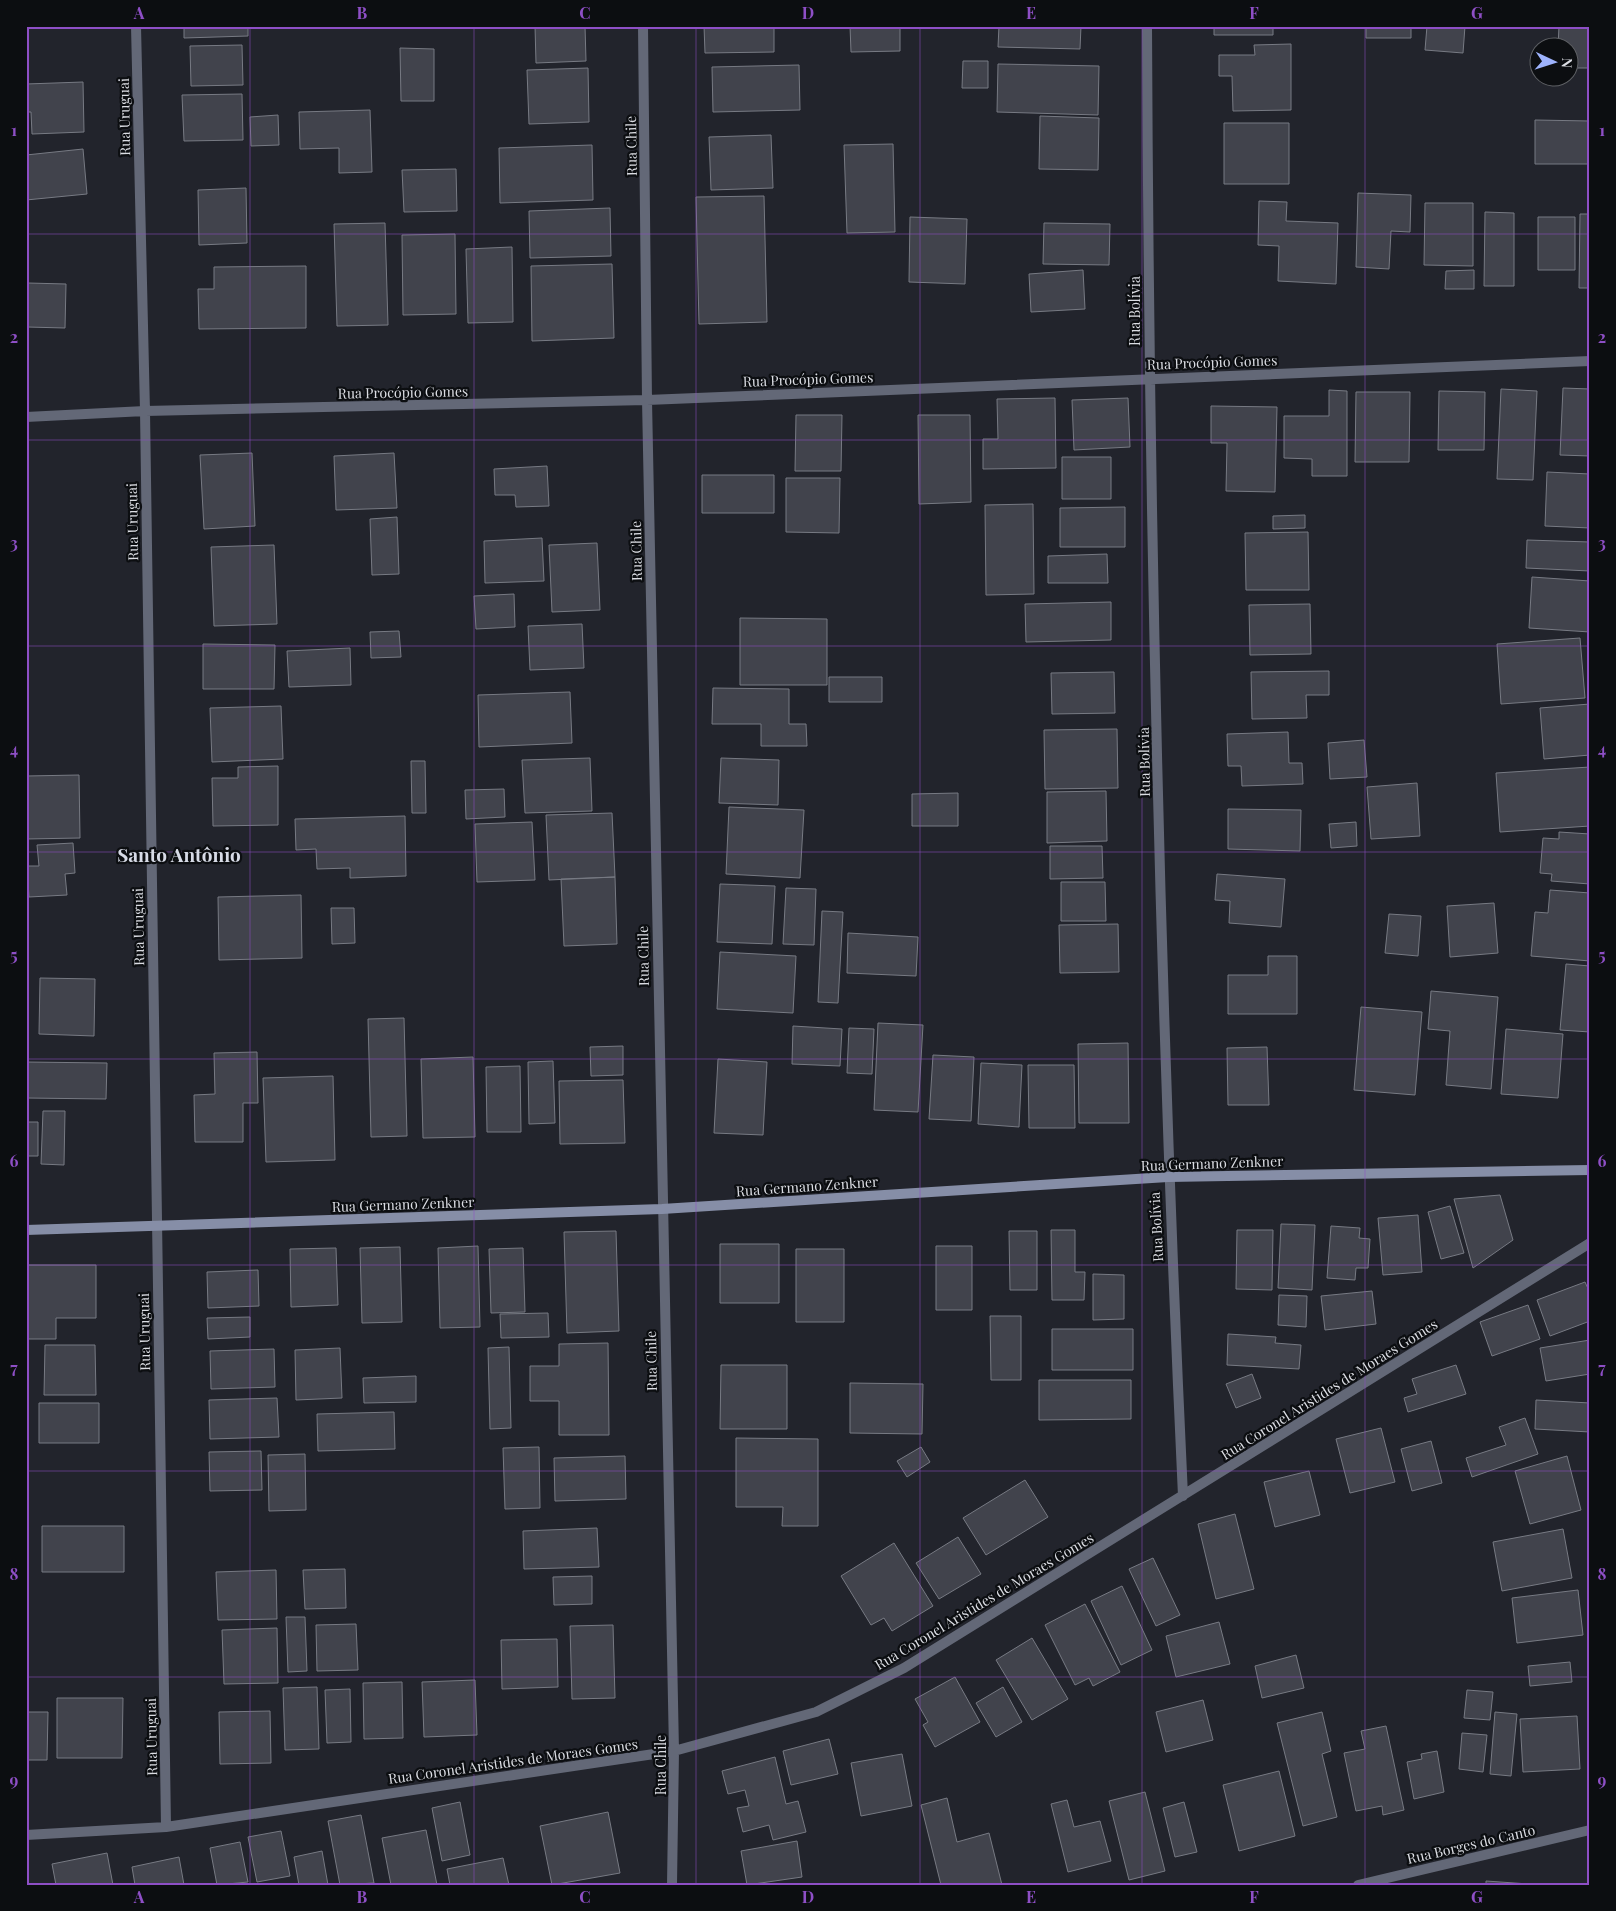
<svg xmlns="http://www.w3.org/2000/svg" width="1616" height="1911" font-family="'Playfair Display',serif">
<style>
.building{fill:#41434c;stroke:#777a83}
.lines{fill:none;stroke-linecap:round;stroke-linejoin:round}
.street{stroke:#636877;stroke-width:10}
.secondary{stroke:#868ea7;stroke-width:10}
.grid{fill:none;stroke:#8e4fc6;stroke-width:1;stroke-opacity:0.55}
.labels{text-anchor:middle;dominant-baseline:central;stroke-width:4.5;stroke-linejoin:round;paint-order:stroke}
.street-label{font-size:14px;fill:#dbdde3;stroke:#0c0e11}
.district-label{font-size:19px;font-weight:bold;fill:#d7dbe6;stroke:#0c0e11}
.neatline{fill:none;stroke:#8e4fc6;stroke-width:2}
.grid-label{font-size:16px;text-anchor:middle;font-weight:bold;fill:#8e4fc6}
</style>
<rect width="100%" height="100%" fill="#22242c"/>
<path class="building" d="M184,26H248V36L184,38Z
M535,26H585L586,61L536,63Z
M704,26H774V52L705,53Z
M850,26H900V51L851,52Z
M999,26H1081L1080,49L998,47Z
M1214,26H1273V35H1214Z
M1366,26H1411V38H1366Z
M1427,26H1465L1463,53L1425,50Z
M1559,26H1590V68H1568V48H1558Z
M1291,44V110L1233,111L1232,76H1219V55H1255L1254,45Z
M242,45L243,85L191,86L190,46Z
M400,48L434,49V101H401Z
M963,61H988V88H962Z
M998,64L1099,66L1098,115L997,112Z
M799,65L800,110L713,112L712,67Z
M588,68L589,122L529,124L527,70Z
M83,82L84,132L32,134L31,112H26V84Z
M242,94L243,140L184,141L182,95Z
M370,110L372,172L339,173V148L300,149L299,112Z
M278,115L279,145L251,146L250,117Z
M1040,116L1099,118L1098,170L1039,169Z
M1535,120L1590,121V164H1535Z
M1224,123H1289V184H1224Z
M771,135L773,188L711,190L709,137Z
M893,144L895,232L847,233L844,145Z
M592,145L593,200L500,203L499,148Z
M83,149L87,194L26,200V155Z
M456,169L457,211L404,212L402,170Z
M246,188L247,243L199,245L198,190Z
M1358,193L1411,195L1410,232L1391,231L1389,269L1356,267Z
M764,196L767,322L699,324L696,197Z
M1259,201L1287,202L1286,221L1338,223L1336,284L1278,281L1279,246L1258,245Z
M1425,203H1473V266L1424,265Z
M610,208L611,256L530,258L529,211Z
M1485,212L1514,213V286H1484Z
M1580,214H1590V288H1579Z
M910,217L967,219L965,284L909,282Z
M1538,217H1575V270H1538Z
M385,223L388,325L337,326L334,224Z
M1044,223L1110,224L1109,265L1043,264Z
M455,234L456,314L403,315L402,235Z
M512,247L513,322L468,323L466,249Z
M612,264L614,338L532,341L531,266Z
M306,266V328L199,329L198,289H214V267Z
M1083,270L1085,309L1031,312L1029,274Z
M1474,270V289H1445L1446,271Z
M28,283L66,284L65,328L27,327Z
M1563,388L1590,389V456L1560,455Z
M1501,389L1537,391L1533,480L1497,479Z
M1329,390L1347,391V476H1312V459L1284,458V416H1329Z
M1439,391L1485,392L1484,450H1438Z
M1356,392H1410L1409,462H1355Z
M1055,398L1056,468L983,469V439H998L997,399Z
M1128,398L1130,447L1074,450L1072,400Z
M1211,406L1277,407L1275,492L1226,491L1227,443H1211Z
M796,415H842L841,471H795Z
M918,415H970L971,502L919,504Z
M252,453L255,526L204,529L200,455Z
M394,453L397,508L336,510L334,456Z
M1062,457H1111V499H1062Z
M547,466L549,506L516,507L515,495H495L494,469Z
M1547,472L1590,474V528L1545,526Z
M702,475H774V513H702Z
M786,478H840L839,533L786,532Z
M1033,504L1034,594L986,595L985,505Z
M1125,507V547H1060V508Z
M1305,515V528L1273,529V516Z
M397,517L399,574L372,575L370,519Z
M1308,532L1309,590H1246L1245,533Z
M542,538L544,581L485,583L484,541Z
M1527,540L1590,542V571L1526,568Z
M597,543L600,610L552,612L549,545Z
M274,545L277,624L214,626L211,547Z
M1107,554L1108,583H1048V556Z
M1532,577L1590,581V632L1529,628Z
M514,594L515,627L476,629L474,596Z
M1111,602V640L1026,642L1025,604Z
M1310,604L1311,654L1250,655L1249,605Z
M740,618L827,619V685H740Z
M582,624L584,668L530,670L528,626Z
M399,631L401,657L371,658L370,632Z
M1580,638L1585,698L1501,704L1497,644Z
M203,644L275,645L274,689H203Z
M350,648L351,685L289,687L287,651Z
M1329,671V695H1306L1307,718L1252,719L1251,672Z
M1114,672L1115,713L1052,714L1051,673Z
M829,677H882V702H829Z
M713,688L789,689V724H806L807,746H761V724H712Z
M570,692L572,743L479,747L478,695Z
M1590,704V755L1544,759L1540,708Z
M281,706L283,759L212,762L210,708Z
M1117,729L1118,788L1045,789L1044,730Z
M1288,732L1289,763H1302L1303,784L1242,786L1241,766H1228L1227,734Z
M1364,740L1367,777L1330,779L1328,743Z
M590,758L592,811L525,813L522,760Z
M721,758L779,760L778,805L719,803Z
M411,761H425L426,813H412Z
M278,766V825L213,826L212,778H238V767Z
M1590,767V826L1500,832L1496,773Z
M79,775L80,838L26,839V776Z
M1417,783L1420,836L1371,839L1367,787Z
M504,789L505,817L466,819L465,790Z
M1106,791L1107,841L1047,843V792Z
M958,793V826H912V794Z
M729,807L804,810L800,878L726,874Z
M1228,809L1301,810L1300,851L1228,849Z
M612,813L615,877L549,880L546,815Z
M405,816L406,876L350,878V868L317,869L316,849L296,850L295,819Z
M532,822L535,880L477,882L475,824Z
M1356,822L1357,846L1331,848L1329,824Z
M1559,832L1590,834V884L1551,881L1552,874L1540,873L1543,838L1559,839Z
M73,843L75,873L65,874L67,895L29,897L27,866H39L37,845Z
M1050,846H1102L1103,878L1050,879Z
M1217,874L1285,879L1281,927L1229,923L1230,901L1215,900Z
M615,877L617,944L564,946L561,879Z
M1061,882H1105L1106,921H1061Z
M720,884L775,886L772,944L717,942Z
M786,888L816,889L814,945L783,944Z
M1550,890L1590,893V961L1531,956L1535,912L1548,913Z
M301,895L302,958L219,960L218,897Z
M1494,903L1498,953L1450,957L1447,906Z
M331,908H354L355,943L332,944Z
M822,911L843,912L838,1003L818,1002Z
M1389,914L1421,916L1418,956L1385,953Z
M1118,924L1119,972L1060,973L1059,925Z
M848,933L918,937L916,976L847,973Z
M720,952L796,956L793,1013L717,1009Z
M1268,956H1297V1014H1228V975H1268Z
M1566,964L1590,966V1032L1560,1030Z
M40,978L95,979L94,1036L39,1034Z
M1431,991L1498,997L1491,1089L1446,1085L1450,1031L1428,1029Z
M1361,1007L1422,1012L1415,1095L1354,1090Z
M404,1018L407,1136L371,1137L368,1019Z
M878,1023L923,1025L918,1112L874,1110Z
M793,1026L842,1029L840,1066L792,1064Z
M849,1028L874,1029L872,1074L847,1073Z
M1506,1029L1563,1034L1558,1098L1501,1094Z
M1128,1043L1129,1123H1079L1078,1044Z
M623,1046V1075L591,1076L590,1047Z
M1267,1047L1269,1105H1228L1227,1048Z
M257,1052L258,1103H243V1142H195L194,1095L215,1094L214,1053Z
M933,1055L974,1057L971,1121L929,1119Z
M473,1057L475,1137L423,1138L421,1059Z
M718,1059L767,1062L763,1135L714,1133Z
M553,1061L555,1123L529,1124L528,1062Z
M26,1062L107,1063L106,1099L26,1098Z
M981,1063L1022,1065L1019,1127L978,1124Z
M1028,1065H1074L1075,1128H1029Z
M520,1066L521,1132H487L486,1067Z
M333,1076L335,1160L266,1162L263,1078Z
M623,1080L625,1143L560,1144L559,1081Z
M43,1111H65L64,1165L41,1164Z
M26,1122H38V1156H26Z
M1500,1195L1513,1240L1473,1268L1454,1199Z
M1450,1206L1464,1253L1441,1259L1428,1212Z
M1418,1215L1422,1272L1383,1275L1378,1218Z
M1281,1224L1315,1225L1312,1290L1278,1288Z
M1331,1226L1360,1228L1359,1238L1370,1239L1368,1268H1356L1355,1280L1327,1278Z
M1051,1230H1075V1272H1085L1084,1300H1052Z
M1237,1230H1273L1272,1290L1236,1289Z
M616,1231L619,1331L567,1333L564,1232Z
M1009,1231H1037V1290H1010Z
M720,1244H779V1303H720Z
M478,1246L480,1327L440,1328L438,1248Z
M936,1246H972V1310H936Z
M400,1247L402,1322L362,1323L360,1248Z
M336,1248L338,1305L291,1307L290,1249Z
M523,1248L525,1312L491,1313L489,1249Z
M796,1249H844V1322H796Z
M26,1265H96V1318H56V1339H26Z
M258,1270L259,1306L208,1308L207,1272Z
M1093,1274L1124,1275V1319L1093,1320Z
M1585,1282L1590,1293V1321L1550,1336L1537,1300Z
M1372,1291L1376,1324L1325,1330L1321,1296Z
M1279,1295L1307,1296L1306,1327L1278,1325Z
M1528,1305L1540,1339L1492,1356L1480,1322Z
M548,1313L549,1337L501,1338L500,1314Z
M990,1316H1021V1380H991Z
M250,1317V1337L208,1339L207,1318Z
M1052,1329H1133V1370H1052Z
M1228,1334L1276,1337L1275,1343L1301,1345L1299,1369L1227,1365Z
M1590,1340V1374L1546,1381L1540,1348Z
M608,1343L609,1435H559V1401H530V1366H559V1344Z
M45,1345H95L96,1395H44Z
M509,1347L511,1428L490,1429L488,1348Z
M340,1348L342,1398L296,1400L295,1350Z
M274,1349L275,1387L211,1389L210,1351Z
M721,1365H787V1429H720Z
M1456,1365L1466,1394L1408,1412L1404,1398L1417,1394L1412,1379Z
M1252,1374L1261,1398L1236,1408L1226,1384Z
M416,1376V1402L364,1403L363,1378Z
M1039,1380H1131V1419L1039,1420Z
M850,1383L923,1384L922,1434L850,1433Z
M277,1398L279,1437L210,1439L209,1400Z
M1536,1400L1590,1403V1432L1535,1429Z
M39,1403H99V1443H39Z
M394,1412L395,1449L318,1451L317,1414Z
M1525,1418L1538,1454L1472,1477L1466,1458L1506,1445L1499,1427Z
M1381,1428L1395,1482L1350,1493L1336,1439Z
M736,1438L818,1439V1526H782L783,1507H736Z
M1431,1441L1442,1483L1412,1491L1401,1449Z
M539,1447L540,1508L505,1509L503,1448Z
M921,1447L930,1462L907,1477L897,1461Z
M261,1451L262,1490L210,1491L209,1452Z
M305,1454L306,1510L269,1511L268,1455Z
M625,1456L626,1499L555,1501L554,1458Z
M1567,1456L1581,1510L1530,1524L1515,1471Z
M1309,1471L1320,1515L1275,1527L1264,1482Z
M1025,1480L1048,1517L986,1555L963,1518Z
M1235,1514L1254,1589L1216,1599L1198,1524Z
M42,1526H124V1572H42Z
M597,1528L599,1567L524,1569L523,1531Z
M1563,1529L1572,1578L1502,1591L1493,1542Z
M958,1537L981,1574L939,1599L916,1563Z
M894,1543L933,1606L892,1631L884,1618L871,1625L841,1576Z
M1153,1558L1180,1615L1156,1626L1129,1569Z
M345,1569L346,1608L305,1609L303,1570Z
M276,1570L277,1619L218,1620L216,1572Z
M592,1576V1604L554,1605L553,1577Z
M1122,1586L1152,1650L1121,1665L1091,1601Z
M1578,1590L1583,1635L1517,1643L1512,1598Z
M1085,1604L1120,1672L1093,1686L1089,1678L1075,1685L1045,1625Z
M286,1617H305L307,1671L288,1672Z
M1219,1622L1230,1664L1176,1677L1166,1636Z
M356,1624L358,1670L317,1671L316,1625Z
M613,1625L615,1698L572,1699L570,1626Z
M277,1628L278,1683L224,1684L222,1630Z
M1032,1638L1068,1699L1032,1720L996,1660Z
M557,1639L558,1687L502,1689L501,1640Z
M1296,1655L1304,1688L1262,1698L1255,1666Z
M1570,1662L1572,1682L1530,1686L1528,1666Z
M955,1677L980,1722L935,1747L923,1725L928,1722L915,1699Z
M475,1680L477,1735L424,1737L422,1682Z
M402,1682L403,1738L364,1739L363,1683Z
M317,1687L319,1749L285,1750L283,1688Z
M1003,1687L1022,1722L996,1737L976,1703Z
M350,1689L351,1742L327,1743L325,1690Z
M1467,1690L1493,1692L1490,1720L1464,1718Z
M57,1698H123L122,1758H57Z
M1203,1700L1213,1740L1166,1752L1156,1712Z
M270,1711L271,1763L220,1764L219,1712Z
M26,1712H48L47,1760H26Z
M1322,1712L1331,1751L1322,1754L1337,1817L1303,1826L1277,1723Z
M1495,1712L1517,1714L1511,1776L1490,1774Z
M1577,1716L1580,1769L1523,1772L1520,1719Z
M1386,1726L1404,1810L1383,1815L1382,1806L1356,1811L1344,1753L1365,1749L1361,1731Z
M1462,1733L1487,1735L1483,1772L1459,1769Z
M829,1739L838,1774L791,1785L783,1751Z
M1437,1751L1444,1792L1414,1799L1407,1762L1422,1759L1421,1754Z
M902,1754L912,1806L861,1816L851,1763Z
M775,1757L786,1804L798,1801L806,1832L773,1840L769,1825L743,1832L737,1808L749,1806L745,1790L728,1794L722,1771Z
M1279,1771L1295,1836L1239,1851L1223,1785Z
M1145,1792L1165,1871L1129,1880L1109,1801Z
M947,1798L957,1842L989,1833L1002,1885H941L921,1805Z
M1067,1800L1074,1827L1100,1821L1111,1861L1068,1872L1051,1804Z
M460,1802L470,1855L442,1861L432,1808Z
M1184,1802L1197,1852L1175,1857L1163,1808Z
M608,1812L620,1873L552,1885L540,1826Z
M361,1815L374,1883L340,1885L328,1821Z
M426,1830L437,1885H391L382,1838Z
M281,1831L290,1876L257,1882L248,1837Z
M797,1841L802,1877L747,1885L741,1851Z
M240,1842L248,1882L217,1885L210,1848Z
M322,1851L328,1885H299L294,1857Z
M107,1853L113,1885H56L52,1864Z
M179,1857L184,1885H135L132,1867Z
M503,1858L509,1885H450L447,1869Z
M1486,1881L1543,1885H1486Z"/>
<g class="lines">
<path class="street" d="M136,26L145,411L166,1827
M643,26L647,400L674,1751L672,1885
M1147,26C1149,516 1160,1006 1183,1496
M26,417L145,411L647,400L1590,361
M26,1835L166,1827L674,1751L816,1712L904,1668L1590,1243
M1358,1885L1590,1830"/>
<path class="secondary" d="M26,1230L662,1209L1168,1177L1590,1170"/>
</g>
<path class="grid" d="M250,26V1885M474,26V1885M696,26V1885M920,26V1885M1142,26V1885M1365,26V1885M26,234H1590M26,440H1590M26,646H1590M26,852H1590M26,1059H1590M26,1265H1590M26,1471H1590M26,1677H1590"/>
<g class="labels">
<g class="street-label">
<text transform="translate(124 117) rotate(-91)">Rua Uruguai</text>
<text transform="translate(631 146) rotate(-91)">Rua Chile</text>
<text transform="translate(1134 311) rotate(-90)">Rua Bolívia</text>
<text transform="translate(1212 362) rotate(-2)">Rua Procópio Gomes</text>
<text transform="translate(808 379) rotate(-2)">Rua Procópio Gomes</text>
<text transform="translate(403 392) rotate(-1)">Rua Procópio Gomes</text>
<text transform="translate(132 522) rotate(-91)">Rua Uruguai</text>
<text transform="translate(636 551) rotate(-91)">Rua Chile</text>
<text transform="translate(1144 762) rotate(-91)">Rua Bolívia</text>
<text transform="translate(138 927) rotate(-91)">Rua Uruguai</text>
<text transform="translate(643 956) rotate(-91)">Rua Chile</text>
<text transform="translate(1212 1163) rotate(-2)">Rua Germano Zenkner</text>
<text transform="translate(807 1186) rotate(-4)">Rua Germano Zenkner</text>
<text transform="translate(403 1204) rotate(-2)">Rua Germano Zenkner</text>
<text transform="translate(1156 1227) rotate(-93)">Rua Bolívia</text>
<text transform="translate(144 1332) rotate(-91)">Rua Uruguai</text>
<text transform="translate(651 1361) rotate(-91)">Rua Chile</text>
<text transform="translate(1329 1389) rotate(-32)">Rua Coronel Aristides de Moraes Gomes</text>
<text transform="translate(984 1601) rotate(-31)">Rua Coronel Aristides de Moraes Gomes</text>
<text transform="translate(151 1737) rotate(-91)">Rua Uruguai</text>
<text transform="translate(513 1761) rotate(-8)">Rua Coronel Aristides de Moraes Gomes</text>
<text transform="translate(660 1765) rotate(-90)">Rua Chile</text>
<text transform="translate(1471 1844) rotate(-13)">Rua Borges do Canto</text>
</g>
<g class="district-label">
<text x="179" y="854">Santo Antônio</text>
</g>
</g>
<rect width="1616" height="1911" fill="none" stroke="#0c0e11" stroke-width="55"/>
<g transform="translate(1554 62) rotate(94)"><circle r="24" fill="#0c0e11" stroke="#5f6165"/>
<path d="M0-4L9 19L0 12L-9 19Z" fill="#9eb3fd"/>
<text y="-8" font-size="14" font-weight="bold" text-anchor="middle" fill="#dbdde3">N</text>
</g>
<rect x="28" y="28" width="1560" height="1856" class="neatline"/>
<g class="grid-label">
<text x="139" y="19">A</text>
<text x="362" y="19">B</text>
<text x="585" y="19">C</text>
<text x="808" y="19">D</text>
<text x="1031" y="19">E</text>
<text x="1254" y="19">F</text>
<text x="1477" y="19">G</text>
<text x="14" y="136">1</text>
<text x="1602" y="136">1</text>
<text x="14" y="343">2</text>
<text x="1602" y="343">2</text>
<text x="14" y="549">3</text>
<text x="1602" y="549">3</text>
<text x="14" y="755">4</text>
<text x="1602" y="755">4</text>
<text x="14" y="961">5</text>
<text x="1602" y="961">5</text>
<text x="14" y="1167">6</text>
<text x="1602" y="1167">6</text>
<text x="14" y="1374">7</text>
<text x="1602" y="1374">7</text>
<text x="14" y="1580">8</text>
<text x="1602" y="1580">8</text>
<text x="14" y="1786">9</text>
<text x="1602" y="1786">9</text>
<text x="139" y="1903">A</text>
<text x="362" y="1903">B</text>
<text x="585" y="1903">C</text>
<text x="808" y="1903">D</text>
<text x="1031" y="1903">E</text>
<text x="1254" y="1903">F</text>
<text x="1477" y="1903">G</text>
</g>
</svg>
